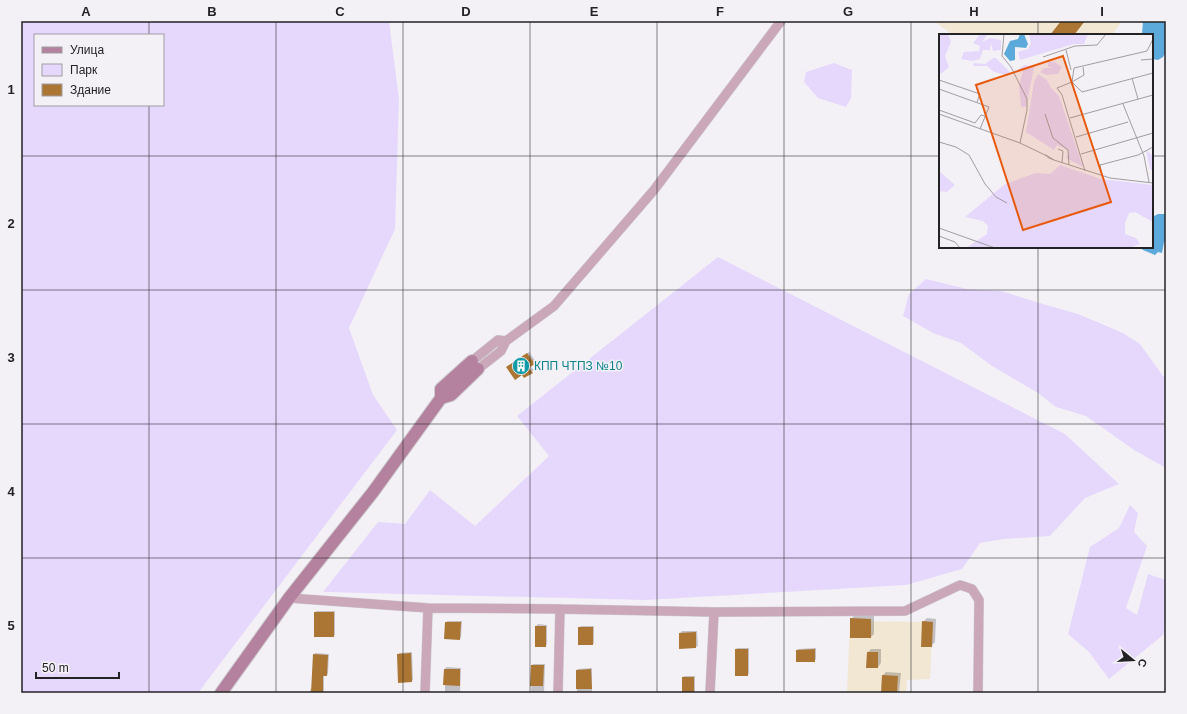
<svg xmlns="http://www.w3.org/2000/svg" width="1187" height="714" font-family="Helvetica,sans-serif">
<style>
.industrial{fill:#f1e7d2}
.green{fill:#e6d8fc;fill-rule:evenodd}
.water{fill:#5caadb}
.shadow{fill:#0003}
.building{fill:#ab7533}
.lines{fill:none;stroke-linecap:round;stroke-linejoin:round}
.street-casing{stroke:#ceccd0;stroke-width:10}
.secondary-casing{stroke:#ceccd0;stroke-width:14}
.street{stroke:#caa7b9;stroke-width:9}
.secondary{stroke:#b4829e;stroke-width:12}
.grid{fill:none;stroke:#232224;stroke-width:1;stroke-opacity:0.55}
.labels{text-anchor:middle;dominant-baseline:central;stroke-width:3;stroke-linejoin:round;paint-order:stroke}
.culture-label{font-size:12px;fill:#0d838f;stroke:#f3f1f6;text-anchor:start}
.inset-road{fill:none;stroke:#a09ea2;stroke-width:1}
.view{fill:#e8590c;fill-opacity:0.15;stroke:#e8590c;stroke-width:2}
.inset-edge{fill:none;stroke:#232224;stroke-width:2}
.neatline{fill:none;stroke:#232224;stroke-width:1.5}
.grid-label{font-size:13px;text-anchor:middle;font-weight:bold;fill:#232224}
</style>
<rect width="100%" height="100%" fill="#f3f1f6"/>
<path class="industrial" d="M934,21H1122L1112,35H953Z
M850,621L933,622L930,679L907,680L906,693H847Z"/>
<path class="green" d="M21,21H389L399,99L395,229L349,328L373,395L397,430L198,693H21ZM35,35H163V105H35Z
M834,63L852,70L851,98L846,107L818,98L804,82L806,72Z
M718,257L1065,434L1119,484L1085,498L1050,536L1003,539L980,543L962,569L906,585L646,600L323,592L378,522L405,524L430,490L475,526L549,456L517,416Z
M926,279L967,289L1001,291L1036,302L1078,314L1123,333L1140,344L1163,376L1166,377V468L1134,450L1086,416L1056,407L1038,393L992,366L961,343L933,333L903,316L909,294Z
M1130,505L1138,513L1134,532L1147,546L1126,608L1137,615L1148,574L1166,580V626L1163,635L1109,679L1089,652L1068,634L1090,547L1119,528Z"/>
<path class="water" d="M1143,21H1166V51L1163,57L1158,60L1152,59V35H1143L1142,34Z
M1158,214H1166V239L1164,242L1162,253L1158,252L1155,255L1143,250L1139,247H1152V217Z"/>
<path class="shadow" d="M529,352L536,362L530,366L534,370L525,377L522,374L509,366Z
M317,611H335V635L333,636L315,612Z
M855,615H874V634L871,637L851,619Z
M927,618L936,619L935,642L931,646L923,622Z
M448,621H462L461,637L460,639L446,622Z
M538,624L547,625V644L546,646H536V626Z
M581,626H594V643L593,644L579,628Z
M682,631H697L698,646L696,647L680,648V633Z
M737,648H749V673L748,675L736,649Z
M816,648V659L814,661L797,650L798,649Z
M871,649H881V663L878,667L868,652Z
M412,652L413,680L411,681L398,654L400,653Z
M315,653L329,654L328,673L327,675H324V693H311L310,690L312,688L314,655Z
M533,664H545L544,693H531L532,665Z
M446,667L461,668L460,693H445V669Z
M592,668V693H577V670L578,669Z
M886,672L901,673L899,693H882L883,675Z
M684,676H695V692L693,693H683V677Z"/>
<path class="building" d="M1061,21H1085L1074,35H1050Z
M527,353L535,364L529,368L533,373L524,378L522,375L515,380L506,367Z
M314,612H334V637H314Z
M850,618L871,619V638H850Z
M922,621L933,622L932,647H921Z
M445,622H461L460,640L444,639Z
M535,626H546V647H535Z
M578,627H593V645H578Z
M696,632V648L679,649V633Z
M735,649H748V676H735Z
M815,649V662H796V650Z
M867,652H878V668H866Z
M411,653L412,682L398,683L397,654Z
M313,654L328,655L327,676H323V693H311Z
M531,665H544L543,686H530Z
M444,669H460V686L443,685Z
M591,669L592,689H576V670Z
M882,675L898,676L897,693H881Z
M682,677H694V693H682Z"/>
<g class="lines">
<defs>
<path id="street" d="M506,341L554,306L654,190L781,21
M472,361L498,340L506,341L501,351L478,369
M289,598L428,608L560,609L714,612L905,611L960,585L972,589L979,600L978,693
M425,693L428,608
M558,693L560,609
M710,693L714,612"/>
<path id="secondary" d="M472,361L441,389V398L451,395L478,369
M221,693L289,598L373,492L441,398"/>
</defs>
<use href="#street" class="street-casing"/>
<use href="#secondary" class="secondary-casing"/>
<use href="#street" class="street"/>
<use href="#secondary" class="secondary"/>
</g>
<path class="grid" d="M149,21V35M276,21V693M403,21V693M530,21V693M657,21V693M784,21V693M911,21V693M1038,21V35M149,105V693M21,156H940M1152,156H1166M1038,247V693M21,290H1166M21,424H1166M21,558H1166"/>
<defs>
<symbol id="building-disc" viewBox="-11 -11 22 22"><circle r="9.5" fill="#0f9aa8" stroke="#f3f1f6"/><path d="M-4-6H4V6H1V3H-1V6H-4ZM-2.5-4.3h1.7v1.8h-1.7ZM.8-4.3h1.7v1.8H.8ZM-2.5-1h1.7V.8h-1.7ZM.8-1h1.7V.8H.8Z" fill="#fff"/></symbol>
</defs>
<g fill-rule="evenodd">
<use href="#building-disc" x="511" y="356" width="20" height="20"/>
</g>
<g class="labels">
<g class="culture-label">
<text x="534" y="366">КПП ЧТПЗ №10</text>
</g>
</g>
<g transform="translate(939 34)">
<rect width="214" height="214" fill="#f3f1f6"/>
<path d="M0,0H9L12,8L6,22L10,33L3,39H0ZM41,0H49L43,8L51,4L62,6V16L54,17L52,9L51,16H44L41,25L33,27L22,25L25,18L40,17L41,12L34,9ZM90,0H149L145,10H135L81,26L79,18L89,15L92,9ZM54,24H57L72,39L67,41L55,38L48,32H34L35,29L46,30ZM109,28H116L123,33L119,40L108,41L101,38L105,34H114L109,33ZM85,31L94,32L95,34L87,73H84L82,72L80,52L84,36L80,35ZM99,40L108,46L112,54L120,62L144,133L127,124L130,117L118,111L115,116L87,98L95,48ZM207,116L214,122V137L211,135ZM121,131L162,145L214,151V188L196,178L190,179L186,189V200L197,204L201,210L191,214H27L48,200L49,192L44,187L26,183L66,150L97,139L111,140ZM0,137L16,151L8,158L0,157Z" fill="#e6d8fc"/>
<path d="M81,0H85L89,10L87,14L76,13V26L71,27L65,20L71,7L79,5Z" fill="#5caadb"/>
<path class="inset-road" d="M65,0L63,22L72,33L88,65V76L81,109M127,16L132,36M208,17L214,5M104,23L136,12L158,11L167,0M202,26L214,25M144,33L145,41L133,48L143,58L214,39M193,44L199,65M0,46L41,60L38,68M0,55L50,73L41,95M184,70L205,122L210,148M0,76L36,89L42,81L46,82M0,80L81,109L106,121M106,80L114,104L129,116L130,131M131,84L214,61M137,103L189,88M0,108L17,113L30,121L46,150L57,163L68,169M119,115L124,117L123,129M142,120L214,99M106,121H107L115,126L110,124ZM115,126L171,144L214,149M146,137L123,61L118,54L133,48L135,34L208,17M163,142L161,131L199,121L214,113M0,194L56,214M0,202L16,208L21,214"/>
<path class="view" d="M124,22L172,168L84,196L37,51Z"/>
<rect width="214" height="214" class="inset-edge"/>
</g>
<rect width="1187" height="714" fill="none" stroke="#f3f1f6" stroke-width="44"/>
<rect x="34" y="34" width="130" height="72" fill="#f3f1f6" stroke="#a09ea2"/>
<rect x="42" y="47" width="20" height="6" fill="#b4829e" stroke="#a09ea2"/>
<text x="70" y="54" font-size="12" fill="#232224">Улица</text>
<rect x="42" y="64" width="20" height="12" fill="#e6d8fc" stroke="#a09ea2"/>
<text x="70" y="74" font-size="12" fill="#232224">Парк</text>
<rect x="42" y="84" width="20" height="12" fill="#ab7533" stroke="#a09ea2"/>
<text x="70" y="94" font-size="12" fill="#232224">Здание</text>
<g transform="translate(1133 660) rotate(108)" stroke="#f3f1f6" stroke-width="3" paint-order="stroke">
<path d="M0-3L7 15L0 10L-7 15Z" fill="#232224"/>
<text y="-6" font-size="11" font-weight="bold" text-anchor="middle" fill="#232224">С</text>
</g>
<path d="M36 672v6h83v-6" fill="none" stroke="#232224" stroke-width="2"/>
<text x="42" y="672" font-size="12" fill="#232224" stroke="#f3f1f6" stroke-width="3" paint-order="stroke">50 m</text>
<rect x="22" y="22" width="1143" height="670" class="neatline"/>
<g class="grid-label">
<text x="86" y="16">A</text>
<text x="212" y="16">B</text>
<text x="340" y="16">C</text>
<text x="466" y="16">D</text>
<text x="594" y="16">E</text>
<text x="720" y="16">F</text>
<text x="848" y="16">G</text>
<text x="974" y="16">H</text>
<text x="1102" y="16">I</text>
<text x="11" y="94">1</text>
<text x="11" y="228">2</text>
<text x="11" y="362">3</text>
<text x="11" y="496">4</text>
<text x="11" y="630">5</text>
</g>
</svg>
